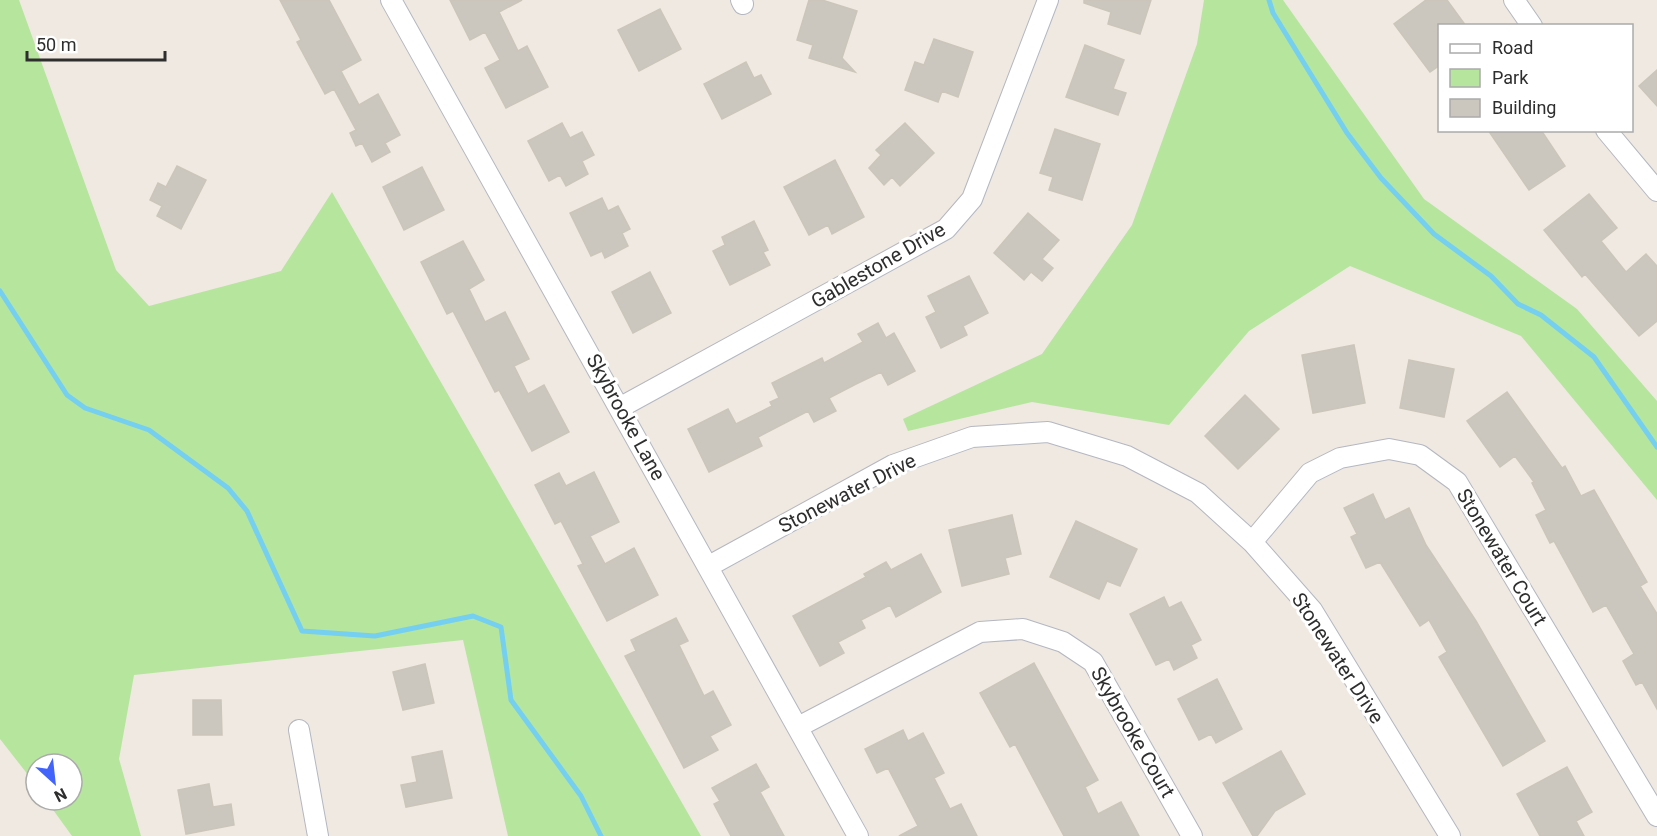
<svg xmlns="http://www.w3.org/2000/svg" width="1657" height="836" font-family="Roboto,sans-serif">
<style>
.green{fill:#b6e59e}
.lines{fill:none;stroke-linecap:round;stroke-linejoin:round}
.stream{stroke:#75cff0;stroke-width:5}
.building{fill:#cbc7bf;stroke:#cbc5ba;stroke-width:1.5}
.minor-casing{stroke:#b4b7c1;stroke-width:22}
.minor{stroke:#fff;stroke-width:20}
.labels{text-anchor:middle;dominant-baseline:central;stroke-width:6;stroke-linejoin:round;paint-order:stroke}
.street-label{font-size:20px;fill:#2e2e2e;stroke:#fff}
</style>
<rect width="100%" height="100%" fill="#efe9e1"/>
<path class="green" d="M0,0H19L116,270L149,306L281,271L332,192L701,836H508L463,640L134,675L119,759L141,836H72L46,800H72V764H36V785L0,739Z
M1204,0H1283L1424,199L1577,309L1657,401V500L1521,336L1350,266L1249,331L1169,425L1032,402L908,431L903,419L1042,354L1132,225L1197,44Z"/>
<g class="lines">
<path class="stream" d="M1269,0L1273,13L1347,133L1381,178L1434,234L1491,276L1518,304L1541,315L1594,357L1657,447
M0,291L67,395L85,408L149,430L228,488L247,511L302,631L375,636L473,616L501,627L511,700L581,796L601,836"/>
</g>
<path class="building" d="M280,0H329L361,60L341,71L359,105L378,94L400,135L385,143L390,152L372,162L362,143L356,146L350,133L356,130L334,89L325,94L297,42L301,40Z
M450,0H522L499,12L518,51L527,46L548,87L506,108L485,68L500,60L485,32L470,40Z
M809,0H822L857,11L842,58L855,72L809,58L813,45L797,40Z
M1084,0H1151L1140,34L1108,24L1111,12L1084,3Z
M1426,0H1447L1466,26H1440V65L1430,72L1394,24Z
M660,9L681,49L639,71L618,30Z
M934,39L973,52L958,97L942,91L938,102L905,90L915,62L924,65Z
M1085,45L1124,60L1113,89L1126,93L1118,115L1066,97Z
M746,62L754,78L761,75L771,94L722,119L704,84Z
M1657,70V106L1639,86Z
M562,123L570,138L582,132L594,155L582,161L588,174L566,186L560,175L549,181L528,141Z
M905,123L934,153L900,186L892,177L884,185L869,168L881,155L876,150Z
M1055,129L1100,144L1082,200L1049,190L1053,177L1040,173Z
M1488,130H1541L1565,166L1529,190Z
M835,160L864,217L832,234L828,225L809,235L784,187Z
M177,166L206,180L181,229L157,216L162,206L150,200L158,183L166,187Z
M422,167L444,210L404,230L383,187Z
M1589,194L1617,228L1601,241L1626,272L1646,254L1657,266V321L1639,336L1585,274L1582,277L1544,230Z
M602,198L608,211L618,206L630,229L622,233L628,246L605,258L602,251L591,256L570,213Z
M1028,213L1059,240L1042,259L1053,268L1042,281L1031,272L1024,280L994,253Z
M754,221L768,250L763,252L770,265L730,285L713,251L725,245L722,237Z
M463,241L484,280L469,289L485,322L505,312L529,359L514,366L528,394L544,385L569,432L532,451L499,390L495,392L453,311L447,314L421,262Z
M650,272L671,313L633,333L612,292Z
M969,276L988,313L963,326L967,335L941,348L926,317L936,312L928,296Z
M878,323L886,338L894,333L915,371L888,385L881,372L856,384L829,398L836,411L814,422L808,411L758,437L762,446L709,472L688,429L728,409L736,424L772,406L770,402L779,398L772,383L822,358L824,363L863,342L858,334Z
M1354,345L1365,403L1313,413L1302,355Z
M1409,360L1454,369L1444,417L1400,408Z
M1507,392L1562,468L1565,466L1581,496L1594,490L1647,582L1640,586L1657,614V709L1642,682L1636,685L1623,661L1634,654L1606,605L1593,612L1554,541L1550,543L1536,515L1546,510L1532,483L1534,482L1515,456L1500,467L1467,421Z
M1245,395L1279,429L1238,469L1205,436Z
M594,472L619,522L590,536L605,564L634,548L658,595L607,621L578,566L583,564L561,521L555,524L535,485L559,473L566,486Z
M1373,494L1385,520L1409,508L1426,545L1476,621L1545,741L1503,766L1439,657L1447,652L1429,620L1420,626L1380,562L1366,568L1351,537L1357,534L1344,508Z
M1012,515L1021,554L1005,558L1009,574L962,586L949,530Z
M1076,521L1137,549L1120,586L1107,581L1099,599L1050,577Z
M921,554L941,592L896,617L890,605L861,620L865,628L838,642L844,653L820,666L793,616L866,577L864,574L886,562L891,570Z
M1164,597L1169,608L1181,602L1201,640L1191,645L1197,658L1174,670L1169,659L1156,665L1130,614Z
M676,618L688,641L679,645L704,696L713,691L731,725L710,736L718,750L684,768L625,656L636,651L631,640Z
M1034,663L1098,780L1085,787L1098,814L1121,802L1139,836H1064L1015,744L1010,747L980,693Z
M425,664L434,703L403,710L393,672Z
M1217,679L1242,729L1216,743L1211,734L1199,740L1178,699Z
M193,700H221L222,735H193Z
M903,730L908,741L923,733L944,773L934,778L950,809L961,804L977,836H899L918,826L888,768L877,773L865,749Z
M442,751L452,798L406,807L401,785L417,782L412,757Z
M1281,751L1305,794L1275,811L1257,836H1253L1223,783Z
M756,764L769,787L760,792L784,836H731L714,804L720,801L712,788Z
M1567,767L1592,812L1576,821L1584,836H1540L1517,794Z
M209,784L213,807L231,804L234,825L186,834L178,790Z"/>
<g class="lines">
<defs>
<path id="minor" d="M391,0L858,836
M741,0L743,4
M1514,0L1532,26
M1606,130L1657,191
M621,407L946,229L972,199L1048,0
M1252,542L1310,473L1340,458L1389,449L1420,455L1457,482L1657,816
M709,566L893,465L972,437L1048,432L1127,456L1198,493L1252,542L1312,610L1450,836
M798,727L980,632L1023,629L1063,642L1093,662L1192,836
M299,730L318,836"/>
</defs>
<use href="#minor" class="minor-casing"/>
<use href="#minor" class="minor"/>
</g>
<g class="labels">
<g class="street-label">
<text transform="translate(878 265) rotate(-30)">Gablestone Drive</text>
<text transform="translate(626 417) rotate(61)">Skybrooke Lane</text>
<text transform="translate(847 493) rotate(-27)">Stonewater Drive</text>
<text transform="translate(1502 557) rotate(59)">Stonewater Court</text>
<text transform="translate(1338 658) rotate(57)">Stonewater Drive</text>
<text transform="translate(1133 732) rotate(60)">Skybrooke Court</text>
</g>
</g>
<rect x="1438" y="24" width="195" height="108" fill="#ffffff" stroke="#ababab" stroke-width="1.5"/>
<rect x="1450" y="44" width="30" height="9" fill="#ffffff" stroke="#ababab" stroke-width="1.5"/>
<text x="1492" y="54" font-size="18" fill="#2e2e2e">Road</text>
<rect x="1450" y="69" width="30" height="18" fill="#b6e59e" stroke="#ababab" stroke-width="1.5"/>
<text x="1492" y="84" font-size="18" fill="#2e2e2e">Park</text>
<rect x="1450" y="99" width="30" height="18" fill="#cbc7bf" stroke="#ababab" stroke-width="1.5"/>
<text x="1492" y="114" font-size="18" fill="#2e2e2e">Building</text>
<g transform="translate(54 782) rotate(153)"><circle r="28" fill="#ffffff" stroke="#ababab" stroke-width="1.5"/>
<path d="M0-4.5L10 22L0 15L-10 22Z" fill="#4264fb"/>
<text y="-9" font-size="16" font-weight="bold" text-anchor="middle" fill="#2e2e2e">N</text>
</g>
<path d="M27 51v9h138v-9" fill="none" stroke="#2e2e2e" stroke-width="3"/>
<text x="36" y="51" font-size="18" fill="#2e2e2e" stroke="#ffffff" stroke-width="4.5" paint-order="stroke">50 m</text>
</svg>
